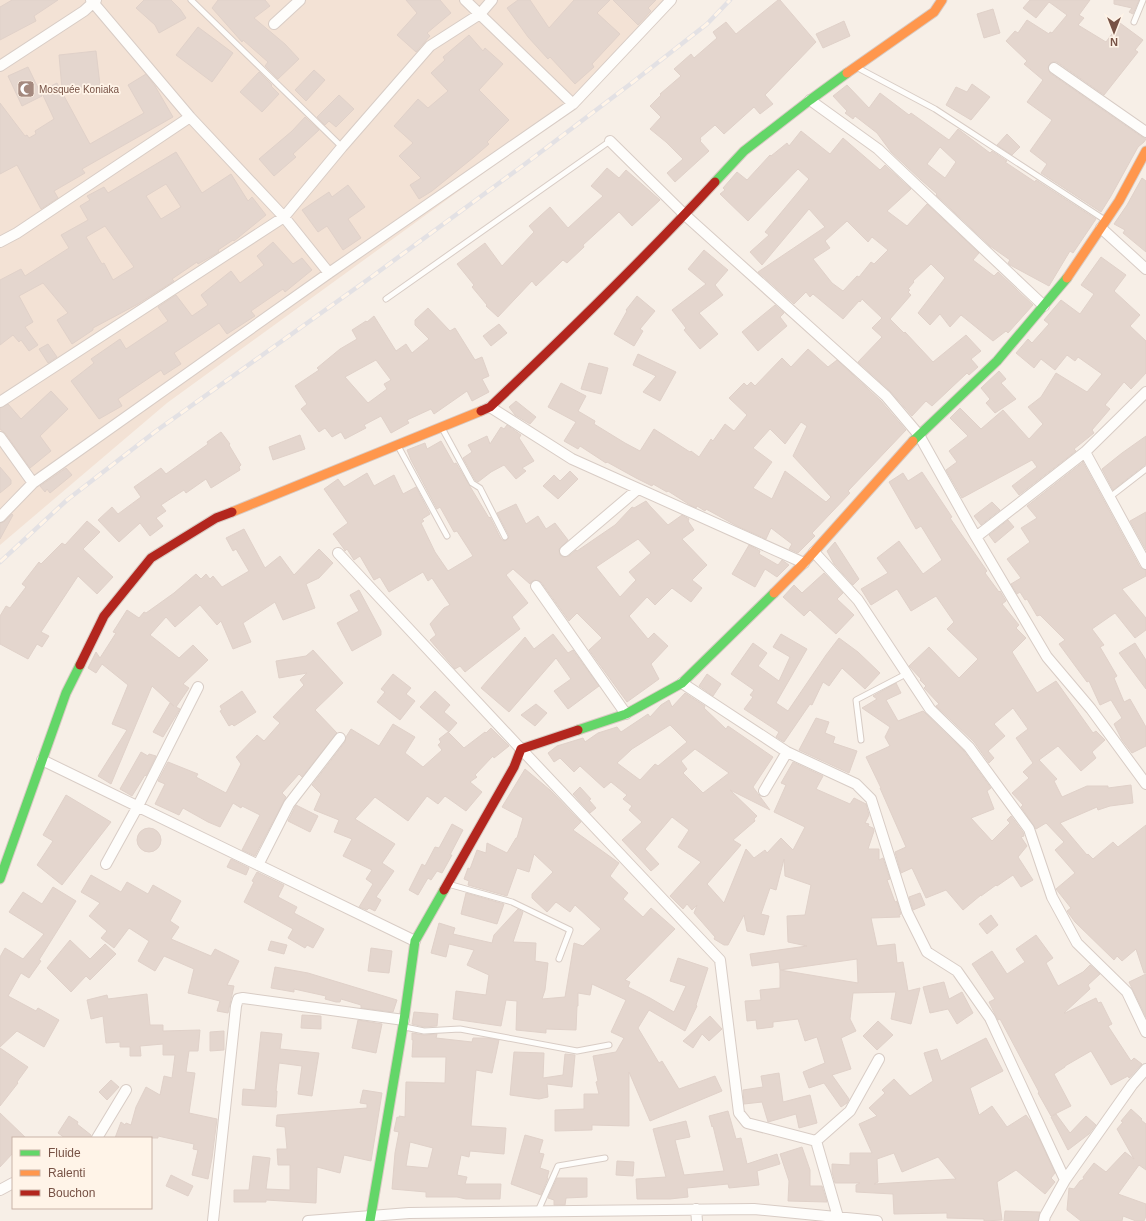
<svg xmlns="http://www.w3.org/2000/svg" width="1146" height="1221" font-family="Arial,sans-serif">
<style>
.residential{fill:#f3e2d5}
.building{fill:#e4d6ce;stroke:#e0d1c9;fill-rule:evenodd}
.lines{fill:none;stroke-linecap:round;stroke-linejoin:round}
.lane-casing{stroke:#d8ccc5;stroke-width:7}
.street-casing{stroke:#d8ccc5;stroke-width:12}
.fast-casing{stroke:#d8cac3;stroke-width:11}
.slow-casing{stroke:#d8cac3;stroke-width:11}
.jam-casing{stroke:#d8cac3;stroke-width:11}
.lane{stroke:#fefdfb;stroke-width:5}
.street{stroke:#fefdfb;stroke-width:10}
.fast{stroke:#63d668;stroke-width:9}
.slow{stroke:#ff974d;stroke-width:9}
.jam{stroke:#b3261e;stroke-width:9}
.rail-casing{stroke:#e3e1e4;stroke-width:4.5}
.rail{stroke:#fff4e8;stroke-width:3;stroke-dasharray:9;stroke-linecap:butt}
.labels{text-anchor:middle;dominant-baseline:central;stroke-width:3.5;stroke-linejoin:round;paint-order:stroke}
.poi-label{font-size:10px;fill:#775245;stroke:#fff4e8;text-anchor:start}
</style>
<rect width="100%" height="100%" fill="#f7efe7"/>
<path class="residential" d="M0,0H676L580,103L167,403L0,545Z"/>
<path class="building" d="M12,0H58L34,16L36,21L0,40V7Z
M144,0H171L180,9L186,18L159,33L155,25L136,8Z
M218,0H265L270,6L254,18L285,44L299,59L278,79L265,66L268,62L243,40L242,42L212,8Z
M406,0H440L451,13L427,33L430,36L416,52L397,35L417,13Z
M518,0H530L549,28L574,0H610L597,13L620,34L592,64L594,67L575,84L550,57L548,59L528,37L507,8Z
M613,0H656L648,8L651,11L638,25Z
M778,0H780L816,42L765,95L773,104L760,114L754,107L724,134L715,125L700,138L701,140L700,141L709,151L675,182L667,173L683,159L666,142L650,129L661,117L650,106L661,95L660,94L681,76L674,69L691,54L694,58L717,38L713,32L726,22L736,34Z
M1030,0H1090L1079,15L1084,18L1078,25L1106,42L1120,23L1143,40L1135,50L1138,52L1104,95L1057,62H1052L1048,67L1050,73L1142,137L1146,139L1144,142L1138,147L1111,196L1101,212L1041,173L1047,164L1030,151L1052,120L1027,102L1043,80L1024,64L1027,61L1006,41L1015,31L1018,33L1027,20L1049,34L1050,32L1052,33L1067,15L1049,2L1036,18L1023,8Z
M1114,0H1139L1133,14L1129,12L1132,8L1114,4Z
M993,9L1000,33L984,38L977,14Z
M844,21L850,36L823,48L816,34Z
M198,27L233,53L212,82L176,55Z
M469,35L483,51L485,48L503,64L479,90L509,120L487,142L489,144L474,157L432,191L419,199L410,185L421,178L399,156L413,143L394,126L418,99L428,108L448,91L431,73L445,60L443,57Z
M96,51L100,85L62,89L59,55Z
M28,67L42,96L22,106L8,76Z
M314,70L325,80L306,101L295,90Z
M259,72L272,85L271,86L279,94L262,112L240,92Z
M146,74L155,86L173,117L82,169L85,173L54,191L58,198L41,209L17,165L0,174V103L25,136L27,135L29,138L36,134L35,131L54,119L41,91L57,83L90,144L144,113L128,85Z
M972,84L990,97L971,120L946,105L956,87L967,92Z
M847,85L869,108L880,93L909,115L911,113L949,140L958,129L990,153L992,151L1007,161L1005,162L1035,182L1036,180L1096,219L1073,253L1070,251L1049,286L1010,265L1008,263L1010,260L990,246L936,195L937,194L921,180L891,152L877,133L855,116L853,119L845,113L847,111L833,96ZM940,147L956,162L945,178L927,164Z
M339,95L354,109L336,127L329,121L325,125L317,117Z
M305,117L319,130L293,154L296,157L274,176L259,159L292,131Z
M801,131L830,154L843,138L880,170L885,165L911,189L887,211L907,226L927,204L979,253L973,260L994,276L998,272L1033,305L1008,333L1006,331L993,341L961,315L950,327L940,314L930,325L918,313L945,278L931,264L913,281L914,282L908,289L910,290L908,292L911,295L890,319L904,333L905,332L933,362L966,335L981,351L971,359L978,367L969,375L967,373L932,406L926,401L912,416L890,391L858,362L882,337L872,328L882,318L862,299L860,302L859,301L843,319L813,294L810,297L806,292L794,304L758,272L825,227L809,209L762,265L750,252L769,235L765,232L809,179L798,169L748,221L720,194L725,190L723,188L737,172L747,180L770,155L771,156L787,143L789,146ZM847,221L868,242L872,237L888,250L874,264L871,262L859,277L857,276L843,291L832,283L813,259L830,248L825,241Z
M1007,134L1020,147L1012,155L997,145Z
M176,152L202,193L231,174L248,201L252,197L266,215L234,241L233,240L218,250L219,252L198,264L197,262L172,279L174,281L138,304L93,328V330L72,344L57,320L68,313L43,283L19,296L33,322L25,327L38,345L29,351L21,340L19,342L13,335L0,345V280L21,269L25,276L69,248L61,235L88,220L80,206L90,200L87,196L104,187L108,193ZM166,184L181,207L161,219L146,196ZM105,226L134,267L113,280L104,263L102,264L86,237Z
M607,168L619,178L626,170L660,200L632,226L619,212L583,245L584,247L567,263L563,260L536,286L532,281L498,317L486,306L487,305L472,287L474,285L457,264L485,243L502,266L534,232L529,226L550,207L568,228L603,196L591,186Z
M1142,178L1146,181V252L1123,233L1125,230L1114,224L1127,205Z
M348,185L365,207L348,219L361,238L343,250L327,226L318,232L302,210L329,192L332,197Z
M273,242L293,264L302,258L312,270L285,292L283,289L251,311L255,316L227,334L219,323L174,353L181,364L164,375L161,370L118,399L122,406L99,419L71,381L94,363L91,359L120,339L126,349L168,321L158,307L176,295L192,316L208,305L201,295L231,271L240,283L264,265L257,256Z
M704,250L728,270L715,285L723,295L699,313L718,334L700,349L684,330L686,328L672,310L706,284L688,269Z
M1101,257L1126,275L1114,291L1140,315L1130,326L1146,341V373L1131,389L1124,382L1105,405L1110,409L1092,430L1094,433L1074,449L1076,451L1019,495L1012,486L1037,467L1032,460L962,498L946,470L957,462L949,451L968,436L950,418L960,408L981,429L1003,410L1029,439L1043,424L1028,407L1041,397L1056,373L1087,392L1102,374L1078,357L1075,361L1067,355L1055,370L1041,359L1034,368L1016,353L1028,339L1032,343L1049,324L1044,320L1061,300L1080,314L1094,294L1081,285Z
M637,296L655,311L640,329L643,331L634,346L614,334L627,311L626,310Z
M775,305L784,313L780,317L787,326L758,351L742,332Z
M428,308L450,331L455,328L475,360L482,357L489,376L482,379L489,392L472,401L467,391L434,414L431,409L407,420L409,423L391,433L381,416L364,425L366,428L345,439L341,432L332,437L325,428L319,432L301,409L307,404L295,386L319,370L317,368L340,349L357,339L352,330L366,321L367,322L374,316L396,351L406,344L412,353L429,339L415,325V320ZM376,360L391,380L384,384L387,389L368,403L345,377Z
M499,324L507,333L491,346L483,336Z
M48,344L57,357L48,363L39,349Z
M808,349L828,367L837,360L881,401L906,430L848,491L850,493L812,533L815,536L798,553L789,549L792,544L771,528L766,539L737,526L706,509L705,511L697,506L696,508L690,505L668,491L667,492L653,484L652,486L636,478L607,462L606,463L580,446L578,449L564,441L576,422L548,407L561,383L586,396L578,411L595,421L594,424L625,443L640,451L654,429L690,452L691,451L699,457L711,439L713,441L725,424L734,431L747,415L729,398L744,383L747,386L751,382L755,386L782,358L791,367ZM801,422L807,426L793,456L831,497L826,502L785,471L772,499L753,488L772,462L753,448L770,429L785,444Z
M638,354L676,372L660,401L643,392L656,376L633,365Z
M589,363L608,368L601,394L581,389Z
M999,371L1006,379L1001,383L1016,399L995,413L986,403L990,399L981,388Z
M51,391L68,409L40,436L51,451L30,468L5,433L0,429V408L8,404L21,419Z
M516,401L536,417L530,424L515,415L509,407Z
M507,425L521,435L519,438L534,461L522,468L526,471L516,479L504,465L491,472L478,482L475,480L463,458L472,452L468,445L487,436L490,444L501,427L504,429Z
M221,432L230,444L229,445L241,465L239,467L240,470L211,488L206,479L186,493L184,490L161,505L166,511L156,518L163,526L150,536L140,523L119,542L98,520L112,507L118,514L141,497L134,487L161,468L166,474L208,444L207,442Z
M300,435L305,449L273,460L269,447Z
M1146,436V464L1113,490L1102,469L1122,453Z
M441,441L454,464L456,463L489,518L490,517L501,539L504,541L508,539L509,536L497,513L516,504L526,524L538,516L546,529L555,523L568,540L559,549L560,555L563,557L569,556L576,550L577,551L615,525L632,507L634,508L646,501L650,506L668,525L682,515L689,519L688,521L694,530L682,539L707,565L692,580L702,588L691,602L672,588L655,605L647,597L629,616L648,639L654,633L668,646L651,664L659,679L627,702L589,650L602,638L577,613L569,621L541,582L535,580L532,581L530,584L513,569L506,575L528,603L512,617L520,629L465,672L460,666L455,669L430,640L436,635L430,624L444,608L450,605L432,578L428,581L423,572L389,592L380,577L374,580L360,556L354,560L347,549L345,551L344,549L333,534L348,523L324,489L338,479L344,487L367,473L374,486L394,475L403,494L416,487L430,514L422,519L424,521L421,523L435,552L448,571L473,556L457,531L454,532L440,507L437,509L411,460L407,450L425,443L427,449ZM638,539L651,553L629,572L636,580L620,597L596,567Z
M1083,462L1140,567L1146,570V576L1122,589L1146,618V630L1135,638L1115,613L1092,629L1104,645L1100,647L1117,676L1114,678L1124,702L1130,699L1146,727V746L1132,753L1122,740L1114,724L1122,718L1111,700L1100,705L1089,681L1087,682L1059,644L1065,640L1040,615L1037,616L1027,599L1025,600L1020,592L1017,594L1011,584L1021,578L1007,559L1030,542L1021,528L1037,518L1027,506Z
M0,467L11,480V484L0,493Z
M66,468L72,475L50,493L47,489L45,492L40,486Z
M570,471L578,479L558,499L543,486L554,475L560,481Z
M922,472L952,517L950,518L987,571L985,573L999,592L1000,591L1006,601L1002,604L1019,625L1016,628L1026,638L1012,652L1037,693L1056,681L1093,733L1096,731L1105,740L1092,752L1096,758L1081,771L1058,746L1039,760L1057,779L1054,781L1062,797L1087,786H1108V788L1131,785L1133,803L1110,806L1098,810L1097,807L1060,823L1087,855L1088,854L1093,859L1113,842L1118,847L1146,825V973H1144L1136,949L1122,961L1117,956L1114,960L1075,922L1067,911L1071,908L1056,889L1075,873L1055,850L1064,842L1046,823L1036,829L1021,807L1023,805L1012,793L1029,778L1023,772L1033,763L1016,738L1028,729L1013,708L994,724L1005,736L988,751L994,758L989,763L974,742L936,706L939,704L924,688L926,686L920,680L921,679L909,666L929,647L959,678L978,659L947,629L954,622L936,596L911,611L897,589L871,605L861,589L888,573L877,558L899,541L923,574L942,560L921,526L916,529L889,482L903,473L908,481Z
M992,502L1000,510L981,525L974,516Z
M1146,512V550L1130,521Z
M12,514L13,515L0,539V523L4,522Z
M1008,520L1014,527L995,543L989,535Z
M87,521L100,532L83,549L113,577L97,594L78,576L41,632L49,636L42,647L37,644L28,659L0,644V616L6,606L10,608L26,587L22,584L39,562L41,564L62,543L65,545Z
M244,529L265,568L280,556L294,575L319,549L333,563L319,578L306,584L315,608L283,620L275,602L243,623L251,642L233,649L221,621L217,625L200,605L175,627L166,617L150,635L179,658L193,645L208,660L183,684L189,688L176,707L180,709L163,737L153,732L170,703L174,706L152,686L111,784L98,776L127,730L112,724L128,685L102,664L96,673L88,668L96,652L100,658L116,633L113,632L127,610L139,618L144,612L146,613L174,593L196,574L201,579L206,574L210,579L213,576L222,587L249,571L236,549L233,551L226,538Z
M835,542L859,579L853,585L834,564L827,551Z
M749,545L760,551L759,554L778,565L782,560L789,565L777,577L765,569L755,587L732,574Z
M824,573L843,593L837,599L854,615L836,634L810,610L804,616L783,597L794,585L802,593Z
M359,590L381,631V635L352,651L337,623L359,611L350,595Z
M553,634L568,653L573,650L599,686L568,709L554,691L571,679L556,658L509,712L481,688L525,637L534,649Z
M781,634L807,649L776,703L788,711L826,655L839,638L858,652L880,673L865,689L842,668L829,686L823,682L812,705L810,704L784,742L776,737L779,732L744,709L753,697L750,695L754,690L731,674L753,643L767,653L758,666L779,681L790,657L773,647Z
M1135,643L1146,660V689L1119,653Z
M313,650L343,683L315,710L337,733L302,777L299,774L282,793L286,797L255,856L242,850L260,815L242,806L241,808L233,803L220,827L208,822L183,808L179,815L155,804L165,784L158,781L168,762L198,774L196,777L226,793L241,764L236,757L257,735L264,741L280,723L273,717L304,685L300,680L307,673L279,678L276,661L306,656Z
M393,674L411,688L406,694L415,701L400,720L377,702L385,692L381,689Z
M707,674L721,684L713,696L699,686Z
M896,683L901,693L886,700L898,721L923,711L964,751L991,788L987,791L994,809L971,818L992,841L1010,823L1007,820L1011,816L1023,832L1024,836L1021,837L1027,846L1018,857L1033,880L1021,887L1013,875L997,886L996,885L981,896V895L963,910L946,890L926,898L912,868L901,873L895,852L906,847L880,788H881L866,757L890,746L885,737L890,727L862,708L877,699L873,696Z
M242,691L256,712L234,726L232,724L229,726L220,711L222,710L220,706Z
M435,691L450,705L444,712L457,723L449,732L420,707Z
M685,693L705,706L704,708L726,729L728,726L773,757L753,787L770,810L730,790L757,816L754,819L755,821L733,840L741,845L707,884L724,903L746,849L754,858L765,850L767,853L781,838L793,850L805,827L774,812L786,785L781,783L793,762L823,776L816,789L850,804L854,798L866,804L869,815L865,823L869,824L868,826L873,828L874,831L868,849H879V860L883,858L890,879L887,880L895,902L897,901L901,914L899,915L900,917L871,918L877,946L895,944L897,963L903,962L908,991L920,988L911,1024L891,1019L896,992L853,993L850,1019L856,1031L841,1038L851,1069L832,1075L849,1099L847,1103L841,1107L824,1083L809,1088L803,1072L825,1063L817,1037L805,1041L798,1019L773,1022V1027L757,1029L756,1020L747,1021L745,1001L761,1000L760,990L780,988V970L858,983L857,959L780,970L779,962L752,966L750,954L807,946L788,942L787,916L805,915L811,885L785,876L784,859L776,890L770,888L761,914L769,916L764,935L747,931L744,915L728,945H724L714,939L715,937L694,913L697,905L692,910L687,904L683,909L670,896L701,862L678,847L689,830L672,817L645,849L659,864L651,871L622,840L642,822L629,810L632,806L623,799L627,795L611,782L604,788L580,766L574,772L560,758L554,762L548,753L557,746L583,738L585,742L598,733L617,727L621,732L648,714L650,717L661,705L669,700L672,707ZM670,725L687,742L658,766L655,764L640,780L617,763L632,749ZM695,749L729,773L703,793L683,773L687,769L681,761Z
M536,704L547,713L535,726L521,715Z
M816,718L829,722L825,733L835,737L833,743L857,751L849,773L799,750Z
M393,724L415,737L405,753L423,767L442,750L438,745L441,742L439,739L448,732L464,748L485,732L486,733L491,728L509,746L494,758L493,756L475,775L477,777L470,782L482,792L466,811L445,796L438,804L427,796L408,821L375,797L355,819L395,844L382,863L394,871L376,897L381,900L375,911L369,908L367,910L359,907L373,884L366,879L372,870L343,856L352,839L334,832L339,820L314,810L321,794L312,785L345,742L346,737L351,729L379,746Z
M141,752L148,756L149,754L156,756L146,776L145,775L132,796L120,789Z
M525,769L550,790L581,822L573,830L619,863L610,876L628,893L623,899L643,917L651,908L675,929L625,980L630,982L628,987L650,998L674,1012L686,986L670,981L678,958L708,968L696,1005L697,1006L685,1031L649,1010L638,1028L659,1063L662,1061L679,1089L715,1076L722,1091L650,1121L629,1072V1126L592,1125V1130L555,1131V1110L584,1109V1094H599L596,1082L598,1081L593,1056L616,1052L624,1038L611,1032L626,1000L592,984L590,995L578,993V1006H577L576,1030L546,1029V1033L516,1030L517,1001L506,1000L501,1026L453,1019L456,991L486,995L489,975L467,965L474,950L449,944L446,957L431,953L439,923L455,928L453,934L492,943L494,935L518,909L523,912L513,942L536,943L535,961L548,963L545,990L542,999L565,997L574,943L583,946L601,929L575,905L570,912L556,902L547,912L532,898V894L553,872L534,854L529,872L517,868L507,896L468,885L469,881L464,879L468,868L470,869L477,850L486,853L487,843L507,853L516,838H517L523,818L502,807Z
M580,787L591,799L589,800L596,808L590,813L573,794Z
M66,795L111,822L62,885L37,865L53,841L43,835Z
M296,805L318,816L310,832L288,821Z
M452,824L463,830L450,855H452L442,873L437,871L431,880L428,878L418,895L409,890L422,864L425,866L435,847L439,848Z
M137 840a12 12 0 1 1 24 0a12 12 0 1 1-24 0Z
M231,859L249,868L246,875L227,867Z
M257,872L284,885L278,897L297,907L294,913L324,929L313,948L307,945L305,948L288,938L293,929L244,902L254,882L252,881Z
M91,875L121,892L127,882L148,894L153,885L181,901L170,921L179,927L171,939L211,956L215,949L239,961L227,985L234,986L228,1013L217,1011L220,1001L188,993L194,969L164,956L155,971L138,961L149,941L129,928L114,948L101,938L107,931L89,916L100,903L81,892Z
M53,887L76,901L39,960L41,961L29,978L21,973L8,996L36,1011L38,1008L59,1020L44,1047L17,1031L0,1047V957L5,948L23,959L44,934L9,912L23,892L42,904Z
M466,893L504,904L497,924L461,914Z
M920,893L925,905L913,910L909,897Z
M991,915L998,925L987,934L979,924Z
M1036,935L1053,958L1046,963L1058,986L1083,972L1090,965L1100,974L1088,985L1090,989L1064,1013H1065L1096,998L1098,1003L1101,1002L1112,1024L1108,1026L1131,1061L1134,1058L1142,1064L1129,1078L1128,1076L1111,1085L1091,1051L1065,1066V1067L1054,1074L1071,1106L1051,1116L1038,1093L1039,1092L1000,1019L998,1020L989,1002L995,999L972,964L992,951L1007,974L1025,962L1016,949Z
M70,940L90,959L105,944L116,954L90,980L86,976L71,992L47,968Z
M271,941L287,945L284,954L268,950Z
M371,948L392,951L389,973L368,971Z
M275,967L308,973L397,1000L393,1012L361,1008V1005L341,999L340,1002H336L325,999L326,996L294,989V992L271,988Z
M1146,974V1017L1129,982Z
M944,982L949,999L962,992L973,1013L957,1024L948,1009L930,1013L923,987Z
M147,994L150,1025H163V1031L200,1030L198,1051H189L186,1072L195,1073L189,1113L217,1119L212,1158L208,1179L192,1175L198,1150L193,1149L194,1144L158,1136V1138H115L121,1122L125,1125L126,1123L131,1125L136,1107L146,1087L160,1095L164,1076L172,1078L175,1055H163V1044L140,1046L141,1056H130V1047H120V1042L106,1043L103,1016L91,1019L87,1000L107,995L108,999Z
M414,1012L438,1014L437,1026L424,1027L412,1024Z
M302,1015L321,1016V1029L301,1028Z
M710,1016L722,1029L709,1041L702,1034L693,1048L683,1041Z
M358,1020L382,1024L376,1053L352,1048Z
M878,1021L893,1035L877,1050L863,1036Z
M224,1031V1050L210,1051V1032Z
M261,1032L282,1034L280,1049L319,1053L312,1096L298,1094L302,1066L279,1063L276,1091H277L276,1107L242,1105L243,1089L255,1090Z
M412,1033L424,1035L437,1034L436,1038L472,1042L473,1038H487L499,1040L492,1073L476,1070L471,1126L506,1128L504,1154L470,1151L469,1157L461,1155L457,1175L467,1177L465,1184H501L500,1199H466L457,1197H426V1192L392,1189L395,1153L399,1132L394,1131L397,1117L399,1118V1116L405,1117L406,1082L445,1083L446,1057H412L413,1040H412ZM410,1142L433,1148L428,1168L406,1166Z
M986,1038L1003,1071L970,1088L979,1115L992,1106L1007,1127L1026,1115L1032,1123L1055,1173L1051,1178L1055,1182L1045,1194L1016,1170L997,1182L1002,1220L984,1221V1219L947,1218V1213L894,1214L893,1194L856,1192V1185L860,1183H835L832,1172V1164L850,1165V1153H872L859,1124L877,1116L869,1108L885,1093L882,1090L894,1079L910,1096L933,1081L924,1053L937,1049L941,1061ZM894,1153L902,1172L938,1157L956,1179L874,1184L878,1182L877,1159Z
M0,1048L28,1067L17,1082L18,1083L0,1106Z
M514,1052L544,1053L543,1078L563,1075L565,1054L575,1055L572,1087L547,1084L548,1097L539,1099L510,1095Z
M779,1073L783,1102L810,1095L817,1123L799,1128L796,1114L768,1122L762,1102L744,1104L743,1090L763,1087L761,1076Z
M111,1080L119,1087L107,1100L99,1092Z
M363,1090L382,1093L371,1161L344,1155L340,1173L317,1167L316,1203L266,1200V1202H234V1190H249L253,1156L270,1158L266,1189L290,1190V1165H278L277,1149H287L285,1127L276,1126L277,1115L367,1108V1104L360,1103Z
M1131,1109L1142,1119L1141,1120L1146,1124V1170L1139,1165L1118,1194L1146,1204V1216L1144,1221H1136L1123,1216L1122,1221H1081L1067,1210L1069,1188L1074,1189L1080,1181L1084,1179L1083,1177L1094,1163L1106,1172L1125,1152L1134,1159L1117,1129L1123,1122L1121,1121Z
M728,1111L736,1139L741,1138L747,1164L777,1154L780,1164L757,1171L759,1185L729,1188L728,1184L687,1188L688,1197L670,1199H637L636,1179L666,1177L653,1129L686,1121L690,1137L675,1140L684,1175L724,1171L713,1126L712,1127L709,1116Z
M0,1113L26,1138H13V1153L0,1167Z
M1056,1114L1070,1133L1086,1116L1096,1125L1089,1134L1068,1150L1051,1117Z
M69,1116L78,1122L77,1124L91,1135V1138H65L58,1133Z
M525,1135L543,1140L539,1153L544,1154L540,1168L549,1171L547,1178H548L541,1195L511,1184Z
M802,1147L810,1170V1186H822L827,1202L788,1201L789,1181L780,1154Z
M617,1161L634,1162L633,1176L616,1175Z
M171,1175L193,1186L188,1196L166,1186Z
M557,1178H587V1197L566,1198L565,1205H554V1200L548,1198Z
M1005,1211L1040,1212L1038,1221H1004Z"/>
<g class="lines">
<defs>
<path id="lane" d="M191,0L342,147
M1134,22L1143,0
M858,68L935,109L1105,220
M386,299L610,141
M442,428L472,483L480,488L505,537
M398,446L447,536
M1110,497L1146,469
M861,740L856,700L906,674
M448,884L512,902L570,930L559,959
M405,1027L424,1031L460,1029L577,1051L609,1045
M538,1211L558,1166L605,1158"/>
<path id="street" d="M91,0L190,117L284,217L329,273
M465,0L573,104
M274,24L300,0
M0,66L84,11L96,0
M1054,68L1146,132
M810,100L878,149L1044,306
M610,141L685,215L886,396L919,435L976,537L1047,657L1091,709L1146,784
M1101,228L1146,269
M0,242L17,233L190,117
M0,402L284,217L342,147L430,46L480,14L492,0
M490,407L572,459L804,563
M0,437L33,483
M1085,452L1146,564
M0,517L33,483L329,273L573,104L671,0
M976,537L1085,452L1146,392
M565,551L638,489
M814,552L858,600L930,709L969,747L1029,829L1052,897L1077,943L1127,992L1146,1032
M338,553L521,749L720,960L739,1113L747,1123L816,1141
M536,586L626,714
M682,683L787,752L856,784L871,799L907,912L927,952L957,971L990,1018L1065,1180
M42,760L415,941
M764,791L787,752
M106,864L138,806L198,687
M258,865L289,804L340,738
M97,1138L126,1090
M0,1190L13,1183
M696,1209L697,1221
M838,1217L816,1141L850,1111L879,1059
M213,1221L236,1006L238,999L243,998L404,1020
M308,1221L409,1213L754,1209L877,1221
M1044,1221L1045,1216L1065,1180L1132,1085L1146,1069"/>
<path id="fast" d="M715,182L744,151L810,100L847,73
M913,441L997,361L1067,278
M578,730L626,714L682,683L774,593
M0,879L66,693L80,665
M370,1221L404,1020L415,941L444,890"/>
<path id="slow" d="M847,73L934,12L942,0
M1067,278L1119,201L1146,151
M232,512L481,411
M774,593L804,563L913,441"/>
<path id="jam" d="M481,411L490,407C567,334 643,260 715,182
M80,665L104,616L151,558L216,518L232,512
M444,890L514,767L521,749L578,730"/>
</defs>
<use href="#lane" class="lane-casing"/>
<use href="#street" class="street-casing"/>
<use href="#fast" class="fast-casing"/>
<use href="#slow" class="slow-casing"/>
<use href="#jam" class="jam-casing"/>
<use href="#lane" class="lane"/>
<use href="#street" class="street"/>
<use href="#fast" class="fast"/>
<use href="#slow" class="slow"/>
<use href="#jam" class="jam"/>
<defs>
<path id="rail" d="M0,562L67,500L156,431L370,278L525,164L633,82L707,24L730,0"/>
</defs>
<use href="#rail" class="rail-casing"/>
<use href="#rail" class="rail"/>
</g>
<defs>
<symbol id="mosque-square" viewBox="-11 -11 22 22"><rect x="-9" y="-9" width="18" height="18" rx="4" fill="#a4897e" stroke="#fff4e8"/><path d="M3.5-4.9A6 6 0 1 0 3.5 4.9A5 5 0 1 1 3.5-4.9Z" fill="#fff"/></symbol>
</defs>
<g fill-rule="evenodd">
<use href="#mosque-square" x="16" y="79" width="20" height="20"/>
</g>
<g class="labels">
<g class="poi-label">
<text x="39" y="89">Mosquée Koniaka</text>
</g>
</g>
<rect x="12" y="1137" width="140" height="72" fill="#fff4e8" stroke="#c9b3a7"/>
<rect x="20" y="1150" width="20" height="6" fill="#63d668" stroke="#c9b3a7"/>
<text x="48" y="1157" font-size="12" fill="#775245">Fluide</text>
<rect x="20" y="1170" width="20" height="6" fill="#ff974d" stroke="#c9b3a7"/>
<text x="48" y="1177" font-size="12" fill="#775245">Ralenti</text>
<rect x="20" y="1190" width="20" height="6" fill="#b3261e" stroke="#c9b3a7"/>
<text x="48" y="1197" font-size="12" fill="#775245">Bouchon</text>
<g transform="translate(1114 32) rotate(180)" stroke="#fff4e8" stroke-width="3" paint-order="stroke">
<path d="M0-3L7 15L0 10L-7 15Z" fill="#775245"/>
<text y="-6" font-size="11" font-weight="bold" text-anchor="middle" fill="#775245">N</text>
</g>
</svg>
